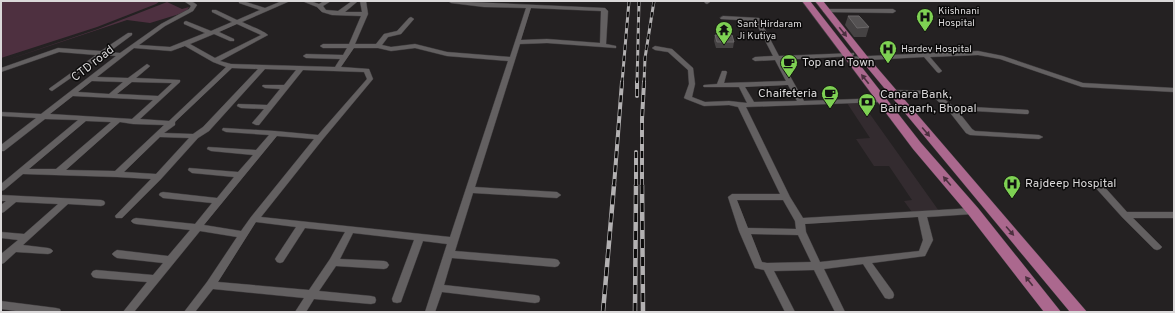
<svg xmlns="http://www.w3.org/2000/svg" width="1175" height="313" font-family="Overpass,sans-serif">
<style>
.built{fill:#332b2f}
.green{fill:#4e3040}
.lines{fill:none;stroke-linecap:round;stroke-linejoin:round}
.street-casing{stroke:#3e3b3d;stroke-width:1}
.primary-casing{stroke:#3e3b3d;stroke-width:1}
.street{fill:#636061;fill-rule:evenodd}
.primary{fill:#ab688e;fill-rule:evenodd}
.rail-far2-casing{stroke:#b3b1b2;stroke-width:3}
.rail-far1-casing{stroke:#b3b1b2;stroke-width:4}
.rail-casing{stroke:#b3b1b2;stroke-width:4.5}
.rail-far2{stroke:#0c0b0b;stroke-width:2;stroke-dasharray:5.5;stroke-linecap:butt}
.rail-far1{stroke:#0c0b0b;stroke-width:2.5;stroke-dasharray:7;stroke-linecap:butt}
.rail{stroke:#0c0b0b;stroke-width:3;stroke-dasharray:9;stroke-linecap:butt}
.wall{fill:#454243}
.building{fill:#555253;stroke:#6a6768}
.oneway{fill:#4c303f}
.labels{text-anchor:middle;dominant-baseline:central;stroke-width:3;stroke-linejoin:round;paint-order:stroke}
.far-poi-label{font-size:10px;fill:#dad8d9;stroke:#0c0b0b;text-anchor:start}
.poi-label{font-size:12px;fill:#dad8d9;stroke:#0c0b0b;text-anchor:start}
.street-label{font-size:12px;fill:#dad8d9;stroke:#0c0b0b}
</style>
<rect width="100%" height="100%" fill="#242122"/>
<path class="built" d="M847,103H862L939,211L912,212L904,201L912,200L889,166H874L856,139L870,138Z"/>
<path class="green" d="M1,1H160L156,4L97,27L1,58Z
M167,2L182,9L189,7L186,12L150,23L127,20L1,62L98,29Z"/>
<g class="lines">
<defs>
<path id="street" d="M184,1C189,1 193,1 197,5L193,11L165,26L139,45L170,47L205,33L184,24V22L186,21L211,31L232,22L212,12V10H216L237,20L260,10L239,3V1H243L265,8L282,1H290L242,22C250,26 262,30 268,35L220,61L231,64L335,67L340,59L306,58L303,56L306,54L343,55L347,48H323L320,46L323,44H349L361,16L332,15L322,12L317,7L302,1H310L319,4L324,1H331L323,6L326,10L338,11L352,1H358L345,12H362L360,1H366L368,14L355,44H376L384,34L397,31L409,18L411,17L414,19L401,34L388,37L382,45L391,47L415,44L447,52L510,57L526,8L484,7L451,3L448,1L605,8L608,11L606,44L616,46V48L547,43L520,44L475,187L557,192L561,195L557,198L473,193L455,251L555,259L558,260L560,263L558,266L555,267L452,258L444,285L535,295L539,296L540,299L539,302L535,303L442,292L435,312H425L447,244L423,241L402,299L401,302L397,303L393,302L392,299L414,240L353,233L340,259L384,261L387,262L389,265L387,268L384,269L336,266L319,291L371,296L375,297L376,300L375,303L371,304L314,299L306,312H295L304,298L213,289L195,312H184L207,282L237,237L200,231L134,312H123L147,282L96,278L93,277L91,274L93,271L96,270L153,275L163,263L117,258L114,256L112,254L114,252L117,250L168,256L190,230L136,224L133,223L131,221L133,219L136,218L195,224L212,203L163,198L159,195L160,193L163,192L217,198L234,177L192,173L188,170L189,168L238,172L253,155L211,151L207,149L208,147L256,150L269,135L226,132L222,130L223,128L275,131L318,135L367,79L364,72L303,70L259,125H256L252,123L264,109L241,108L237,106L238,104L267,105L280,89L265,88L262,86L263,85H284L296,70L265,69L209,131L198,138L161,179L122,218H116L115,216L151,179L117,177L23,174L4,190L1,191V184L78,120L45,119L4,151H1V145L36,118L1,116V112L41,114L116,56L104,55L52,91L50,90L49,89L50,88L96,55L59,52L1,72V68L58,48L101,51L128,33H132V35L109,52L120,53L161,24L189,9L191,6ZM531,8L601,11L600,43L547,39L521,40ZM237,24L261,35L215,58L190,44L214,34L230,41H234V39L219,32ZM185,46L213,62L226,67L169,121L140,119L180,82V80L136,78L149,67L150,66L147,64L128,78L97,77L134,48L171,51ZM354,48H378L391,51L415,48L447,56L508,61L450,237L261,217L323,139L373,79L369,69L341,67ZM232,68L258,69L203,127L193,134L164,133L175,125V122ZM92,81L123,82L109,94L78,92ZM132,82L172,83L158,96L117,94ZM73,96L153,100L132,119L50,114ZM86,121L111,122L56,169H29ZM120,122L133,124L164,125L115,171L66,170ZM277,136L314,139L251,217L241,231L204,225ZM160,137L189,138L156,174L124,172ZM256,222L296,227L275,259L277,262L280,263L283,262L305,228L345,232L330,259L309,290L218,282Z
M704,1H710V2L707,4L705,3Z
M826,9H893L896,11L893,13L824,12L823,11Z
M723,16L759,18L779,56L854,53V55L852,56L781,60L804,101L882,98L886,100L882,102L746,107L790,197L803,218L973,208L976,209L977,211L976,213L973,214L927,217L933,240L925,256L872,263L893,292L894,295L893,298L889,299L885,298L863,264L824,269L845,312H835L814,270L774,271L795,312H785L764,270L755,268L739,231L728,197L732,194H780L738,107L729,105L704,106L686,99L684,98L689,84L688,70L668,52L655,50L652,48L655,46L672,49L693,68L695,84L692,97L705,102L729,101L747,103L739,87H704L703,86L704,85L717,84L722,71H726L727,72L724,83L786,81L775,60L755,61L752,59L755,57L773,56L755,21L721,19L720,18ZM788,85L797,101L754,102L745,87ZM737,200H783L795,221L796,229L748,228ZM918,217L923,240L919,251L820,262L806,232L805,224ZM751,234L798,235L811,262L767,263L762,262Z
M978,51L1003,56L1083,83L1174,88V92L1082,87L1000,59L978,55L930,57L942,71L939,73L937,72L924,57L849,61L846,59L849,57Z
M893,90L934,91L953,106L1028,110L1029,112L1028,114H1025L957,110L972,129L975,131L1039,135L1043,137L1039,139L970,135L966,133L948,110L930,94L891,93L890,92Z
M1097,181L1100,182L1127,212H1174V218H1133L1162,247L1160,249L1157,250L1154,249L1122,217L1094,186L1093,184Z
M1,195L101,200L104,201L105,203L104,205L101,206L68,204L23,245L48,248L51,249L53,251L51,253L48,254L16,252L4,263L1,264V254L18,240L1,238V232L24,234L58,204L16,202L4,212L1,213V205L6,201H1Z
M1,301L56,308L60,309L61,312H23L1,309Z"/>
<path id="primary" d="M802,1H810L921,143L978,208L1061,312H1044L968,214L913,149Z
M815,1H823L867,56L1087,312H1070L861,60Z"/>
</defs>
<use href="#street" class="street-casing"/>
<use href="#primary" class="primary-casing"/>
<use href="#street" class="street"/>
<use href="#primary" class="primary"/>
<defs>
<path id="rail-far2" d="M622,83L629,1
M637,83L639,1
M644,83L645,58L654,1"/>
<path id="rail-far1" d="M637,96V82
M614,186L622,82
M636,186V152
M642,186V119L644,82"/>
<path id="rail" d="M642,185L643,312
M603,312L614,185
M635,312L636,185"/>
</defs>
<use href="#rail-far2" class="rail-far2-casing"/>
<use href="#rail-far1" class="rail-far1-casing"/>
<use href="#rail" class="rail-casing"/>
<use href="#rail-far2" class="rail-far2"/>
<use href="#rail-far1" class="rail-far1"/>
<use href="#rail" class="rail"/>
</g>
<path class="wall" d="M848,16L869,27L866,37H854L845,25Z
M715,35L734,42L733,48H716L714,41Z"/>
<path class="building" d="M848,16H859L869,27L857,28Z
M715,35H732L734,42H717Z"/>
<defs><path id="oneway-solid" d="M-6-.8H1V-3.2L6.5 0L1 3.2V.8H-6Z"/></defs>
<g class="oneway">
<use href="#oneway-solid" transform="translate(843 32) rotate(51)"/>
<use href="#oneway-solid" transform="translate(865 79) rotate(-128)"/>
<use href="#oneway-solid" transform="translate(926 132) rotate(50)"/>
<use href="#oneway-solid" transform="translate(947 181) rotate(-130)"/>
<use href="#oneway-solid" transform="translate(1010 231) rotate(49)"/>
<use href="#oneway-solid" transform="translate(1029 281) rotate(-128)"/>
</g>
<defs>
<symbol id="hospital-pin" viewBox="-11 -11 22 30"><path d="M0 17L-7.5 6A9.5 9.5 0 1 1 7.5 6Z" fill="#7ed153" stroke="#0c0b0b"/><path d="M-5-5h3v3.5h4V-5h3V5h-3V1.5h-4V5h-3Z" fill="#111"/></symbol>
<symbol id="temple-pin" viewBox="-11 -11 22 30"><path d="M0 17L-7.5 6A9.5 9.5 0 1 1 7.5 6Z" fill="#7ed153" stroke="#0c0b0b"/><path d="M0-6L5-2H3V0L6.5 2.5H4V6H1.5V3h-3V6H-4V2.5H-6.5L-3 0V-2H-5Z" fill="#111"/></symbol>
<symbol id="cafe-pin" viewBox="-11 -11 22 30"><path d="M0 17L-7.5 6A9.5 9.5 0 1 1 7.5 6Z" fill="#7ed153" stroke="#0c0b0b"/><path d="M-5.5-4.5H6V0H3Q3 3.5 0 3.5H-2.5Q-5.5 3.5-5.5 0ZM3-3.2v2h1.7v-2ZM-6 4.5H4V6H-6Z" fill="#111"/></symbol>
<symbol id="bank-pin" viewBox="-11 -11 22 30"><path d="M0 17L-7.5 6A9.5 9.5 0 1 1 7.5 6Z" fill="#7ed153" stroke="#0c0b0b"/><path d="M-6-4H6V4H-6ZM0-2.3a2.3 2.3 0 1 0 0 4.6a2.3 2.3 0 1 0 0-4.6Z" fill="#111"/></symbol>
</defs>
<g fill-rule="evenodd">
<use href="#hospital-pin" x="915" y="7" width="20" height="27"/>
<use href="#temple-pin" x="714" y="20" width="20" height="27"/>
<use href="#hospital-pin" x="878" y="39" width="20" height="27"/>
<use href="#cafe-pin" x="779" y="53" width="20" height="27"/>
<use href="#cafe-pin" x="820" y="84" width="20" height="27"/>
<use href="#bank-pin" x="857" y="92" width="20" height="27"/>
<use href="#hospital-pin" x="1002" y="174" width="20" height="27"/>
</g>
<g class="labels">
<g class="far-poi-label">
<text x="938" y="11">Kiishnani<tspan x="938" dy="12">Hospital</tspan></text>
<text x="737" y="24">Sant Hirdaram<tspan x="737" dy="12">Ji Kutiya</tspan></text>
<text x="901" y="49">Hardev Hospital</text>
</g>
<g class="poi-label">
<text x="802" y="63">Top and Town</text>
<text x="817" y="94" text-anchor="end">Chaifeteria</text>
<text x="880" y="95">Canara Bank,<tspan x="880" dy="14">Bairagarh, Bhopal</tspan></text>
<text x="1025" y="184">Rajdeep Hospital</text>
</g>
<g class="street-label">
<text transform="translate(93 64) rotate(-38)">CTD road</text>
</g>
</g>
<rect width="1175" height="313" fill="none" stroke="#dad8d9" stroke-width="4"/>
</svg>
